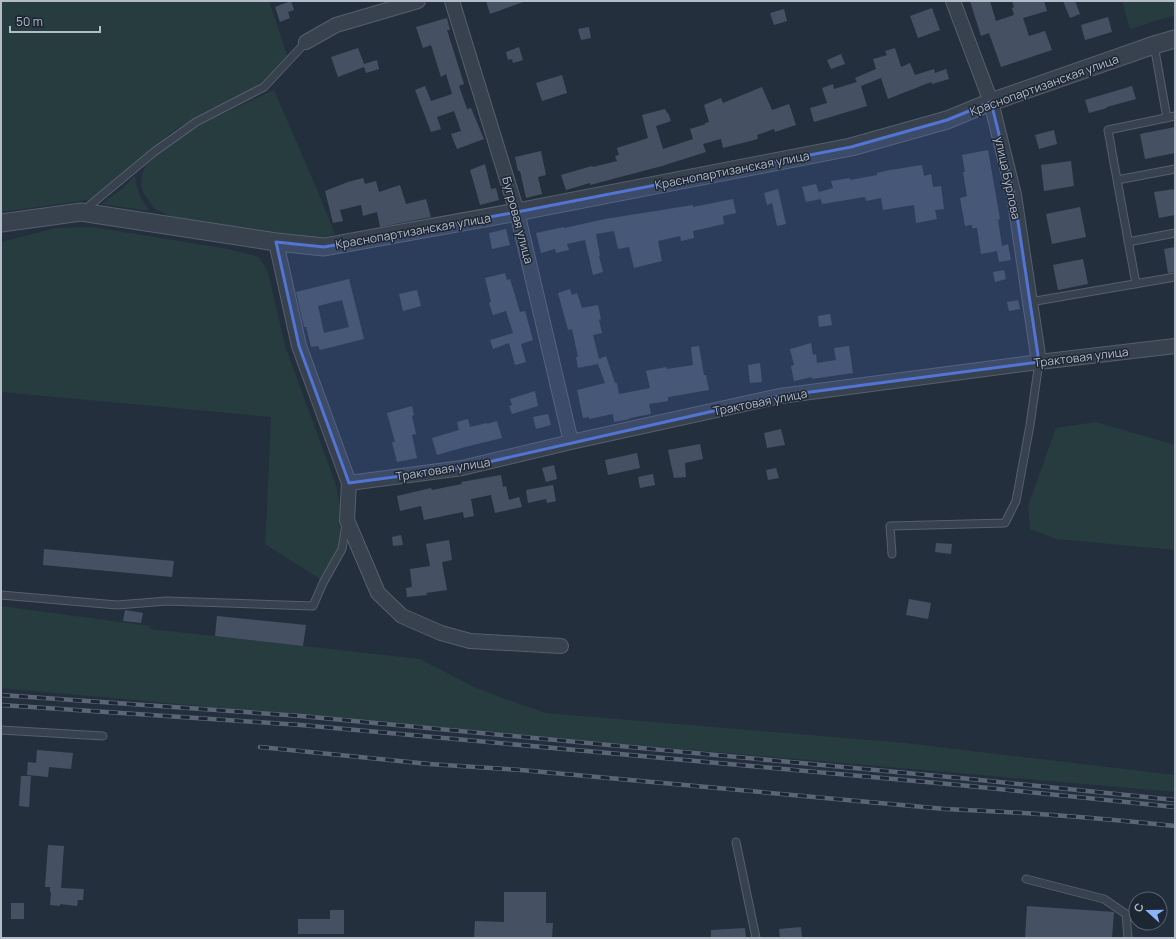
<svg xmlns="http://www.w3.org/2000/svg" width="1176" height="939" font-family="Manrope,sans-serif">
<style>
.green{fill:#263c3f}
.building{fill:#455162;fill-rule:evenodd}
.lines{fill:none;stroke-linecap:round;stroke-linejoin:round}
.service-casing{stroke:#565f6c;stroke-width:9}
.minor-casing{stroke:#565f6c;stroke-width:16}
.tertiary-casing{stroke:#565f6c;stroke-width:19}
.service{stroke:#38414e;stroke-width:7}
.minor{stroke:#38414e;stroke-width:14}
.tertiary{stroke:#38414e;stroke-width:17}
.rail-casing{stroke:#5a6575;stroke-width:4.5}
.rail{stroke:#1d2633;stroke-width:3;stroke-dasharray:9;stroke-linecap:butt}
.marked{fill:#5274d3;fill-opacity:0.2;stroke:#5274d3;stroke-width:3;stroke-linejoin:round}
.labels{text-anchor:middle;dominant-baseline:central;stroke-width:3;stroke-linejoin:round;paint-order:stroke}
.street-label{font-size:12px;fill:#b4bcc9;stroke:#1d2633}
</style>
<rect width="100%" height="100%" fill="#242f3e"/>
<path class="green" d="M1,1H269L288,58L263,85L207,111L170,133L117,184L94,199L1,212Z
M1122,1H1175V15L1130,29Z
M274,90L316,187L335,234L316,240L273,234L168,216L154,208L144,194L141,185L142,174L146,165L168,146L196,126Z
M135,175C137,191 140,199 150,211L101,204L123,188Z
M93,227L228,249L259,257L268,272L285,346L336,485L342,517L338,547L331,567L323,581L265,544L266,530L271,417L1,392V242L56,228Z
M1096,422L1175,445V550L1057,539L1030,529L1028,506L1056,428Z
M1,606L150,626V629L420,659L472,686L502,698L546,713L905,743L1175,775V792L625,744L1,688Z"/>
<path class="building" d="M291,1L294,10L288,12L290,18L280,22L275,7Z
M486,1H522L523,2L490,14Z
M970,1H990L996,21L1014,15L1012,8L1014,7L1012,1H1044L1047,11L1023,18L1029,36L1045,31L1052,50L1001,67L989,33L981,36Z
M1063,1H1075L1080,14L1070,18Z
M932,8L940,30L918,38L910,16Z
M784,9L787,21L774,25L770,13Z
M1108,17L1112,32L1085,40L1081,25Z
M447,18L450,30H447L464,84L459,86L467,109L471,108L484,139L457,149L451,134L461,131L454,111L437,117L441,129L431,132L415,90L425,86L431,101L452,94L446,74L441,77L431,45L423,48L416,27Z
M589,27L591,38L581,40L578,29Z
M519,47L523,60L513,63L512,59L508,60L506,52Z
M358,48L364,64L377,60L379,69L366,73L364,67L338,77L331,57Z
M895,48L901,67L910,63L915,75L934,69L935,73L946,69L949,79L932,84L931,82L888,99L881,78L861,86L867,106L814,122L810,108L827,103L822,88L833,84L834,89L857,82L855,78L876,69L873,59L887,55L885,51Z
M841,54L845,64L831,69L827,60Z
M562,75L567,93L542,101L536,83Z
M1132,86L1136,99L1107,107V108L1089,113L1085,100Z
M762,87L772,110L789,104L796,125L775,132L774,129L757,135L758,139L723,148L721,139L703,144L706,152L662,166L590,185V183L566,190L561,175L592,166L593,167L617,161L615,156L619,155L617,148L648,138L642,115L665,109L667,113H668L671,121L656,126L663,149L693,139L690,129L706,124L705,123L709,122L704,105L721,98L723,103Z
M1175,127V153L1145,159L1140,134Z
M1054,130L1057,144L1039,149L1035,135Z
M988,150L1000,219L998,220L1002,246L1008,244L1011,260L999,262L997,251L981,254L977,228H972V225L965,226L960,198L967,196L963,172H965L962,155Z
M541,151L546,175L538,177L542,194L526,198L520,171H518L515,157Z
M1071,161L1074,186L1044,191L1041,165Z
M485,164L491,189L496,188L499,200L480,205L473,180L470,170Z
M922,165L924,176L931,174L933,187L941,186L944,209L935,210L937,219L916,223L914,205L883,210L881,198L866,201L865,197L822,204L819,192L833,188L831,181L850,178V180L877,175V173L890,170Z
M363,178L365,184L376,181L379,192L400,185L406,204L426,199L431,217L380,227L377,212L363,216L361,205L340,210L343,221L333,223L325,191L348,182Z
M816,184L821,199L806,202L802,187Z
M778,189L786,224L777,226L772,203L767,205L764,193Z
M1175,189V215L1159,218L1154,192Z
M733,199L736,213L723,216L724,224L693,231L694,238L681,241L680,236L658,241L662,261L634,268L629,247L618,249L614,231L596,234L600,256H599L603,272L593,275L585,240L567,244L569,250L556,253L555,249L541,253L536,233L564,227V228L605,219L693,205V207Z
M1080,207L1086,237L1052,244L1046,214Z
M506,229L510,245L492,249L489,233Z
M1175,247V272L1168,273L1164,249Z
M1083,259L1088,284L1058,290L1053,265Z
M1004,270L1006,279L995,282L993,272Z
M505,273L507,280L510,279L520,312L525,311L533,340L521,344L526,362L515,365L509,343L493,349L490,340L513,333L506,311L493,315L489,303L491,302L485,278Z
M349,279L364,339L320,350L318,346L311,347L306,327H304L296,292ZM342,300L349,327L324,333L318,306Z
M570,289L572,295L577,293L582,308L598,305L601,319L599,320L602,333L593,335L599,359L606,356L615,383H617L619,394L650,388L646,371L666,367L667,369L693,365L691,347L699,346L704,375H706L709,390L668,397V401L649,404L651,414L630,418V419L614,422L613,414L589,419V417L583,418L577,390L605,383L598,364L578,368L576,357H578L572,329L568,330L558,293Z
M417,290L421,306L403,311L399,294Z
M1018,300L1020,309L1009,311L1007,302Z
M830,314L832,325L819,327L818,316Z
M811,343L813,355L816,354L817,363L836,360L834,348L849,346L853,373L812,379V377L794,381L791,366L794,365L790,349Z
M760,363L762,382L750,383L748,365Z
M535,391L538,406L512,414L509,406L512,405L510,399Z
M412,406L414,415L412,416L416,434L412,435L417,458L397,462L392,442H395L387,413Z
M548,414L551,425L536,429L533,417Z
M468,419L470,427L487,423V424L497,421L502,438L465,447L437,455L432,438L459,430L457,422Z
M781,429L785,445L767,448L764,433Z
M700,444L703,459L685,463L686,477L674,478L668,450Z
M637,453L640,468L608,475L605,460Z
M554,465L557,479L546,482L542,468Z
M776,468L779,478L768,480L766,470Z
M653,474L655,485L640,488L638,477Z
M501,475L503,487L506,486L509,500L519,497L522,507L495,513L491,495L471,499L474,516L464,518L463,512L424,520L421,506L400,511L397,496L431,488L432,490L462,484L461,482Z
M553,485L556,501L547,503L546,499L528,503L526,490Z
M401,535L403,545L393,546L392,537Z
M449,540L452,560L442,562L447,590L426,593L427,595L407,597L406,588L412,587L410,569L430,566L426,544Z
M936,543L952,544L951,554L935,552Z
M44,549L174,561L172,577L43,565Z
M909,599L931,603L928,619L906,615Z
M125,610L143,613L141,623L123,621Z
M217,616L306,625L303,646L215,636Z
M37,750L73,753L71,769L49,767L48,777L27,775L28,762L36,763Z
M21,776H31L29,807L19,806Z
M48,845L64,846L61,888L84,889L83,900H78L77,906L60,904V906L50,905L51,892H50V887H45Z
M504,892H546V923H553L552,938H474L475,921L504,922Z
M11,903H24V919H11Z
M1027,906L1114,912L1112,938H1025Z
M330,910H344V934H298V919H330Z
M801,927L802,938H780L779,929Z
M745,928L746,938H711V930Z"/>
<g class="lines">
<defs>
<path id="service" d="M1154,45L1167,118
M1117,180L1175,169
M83,211L154,152L196,122L264,87L306,42
M1128,242L1175,233
M1136,284L1108,130L1175,116
M1030,302L1175,277
M892,554L890,526L1005,523L1016,501L1030,425L1039,362
M1,595L117,605L167,601L313,606L323,583L342,549L346,524
M1,730L103,736
M736,842L756,938
M1026,879L1104,899L1126,914L1128,938"/>
<path id="minor" d="M452,1L517,212L571,442
M953,1L991,102L1014,195L1039,362
M306,42L336,25L418,1
M276,242L299,346L349,483L347,520L378,593L402,616L441,633L470,641L561,646
M349,483L462,468L571,442L780,396L1039,362L1175,346"/>
<path id="tertiary" d="M1,223L81,212L276,242L324,247L517,212L851,147L947,120L991,102L1154,45L1175,39"/>
</defs>
<use href="#service" class="service-casing"/>
<use href="#minor" class="minor-casing"/>
<use href="#tertiary" class="tertiary-casing"/>
<use href="#service" class="service"/>
<use href="#minor" class="minor"/>
<use href="#tertiary" class="tertiary"/>
<defs>
<path id="rail" d="M1,695L301,716L960,778L1175,800
M1,705L301,725L959,785L1175,807
M260,747L429,764L521,770L945,809C1022,812 1099,818 1175,826"/>
</defs>
<use href="#rail" class="rail-casing"/>
<use href="#rail" class="rail"/>
</g>
<path class="marked" d="M991,102L1014,195L1039,362L780,396L462,468L349,483L299,346L276,242L324,247L517,212L851,147L947,120Z"/>
<g class="labels">
<g class="street-label">
<text transform="translate(1044 85) rotate(-20)">Краснопартизанская улица</text>
<text transform="translate(732 170) rotate(-11)">Краснопартизанская улица</text>
<text transform="translate(1008 178) rotate(78)">улица Бурлова</text>
<text transform="translate(518 220) rotate(75)">Бугровая улица</text>
<text transform="translate(413 231) rotate(-10)">Краснопартизанская улица</text>
<text transform="translate(1081 357) rotate(-7)">Трактовая улица</text>
<text transform="translate(760 402) rotate(-11)">Трактовая улица</text>
<text transform="translate(443 469) rotate(-9)">Трактовая улица</text>
</g>
</g>
<rect width="1176" height="939" fill="none" stroke="#b4bcc9" stroke-width="4"/>
<g transform="translate(1148 911) rotate(291)"><circle r="19" fill="#1d2633" stroke="#59626f"/>
<path d="M0-3L7 15L0 10L-7 15Z" fill="#8ab4f8"/>
<text y="-6" font-size="11" font-weight="bold" text-anchor="middle" fill="#b4bcc9">С</text>
</g>
<path d="M10 26v6h90v-6" fill="none" stroke="#b4bcc9" stroke-width="2"/>
<text x="16" y="26" font-size="12" fill="#b4bcc9" stroke="#1d2633" stroke-width="3" paint-order="stroke">50 m</text>
</svg>
